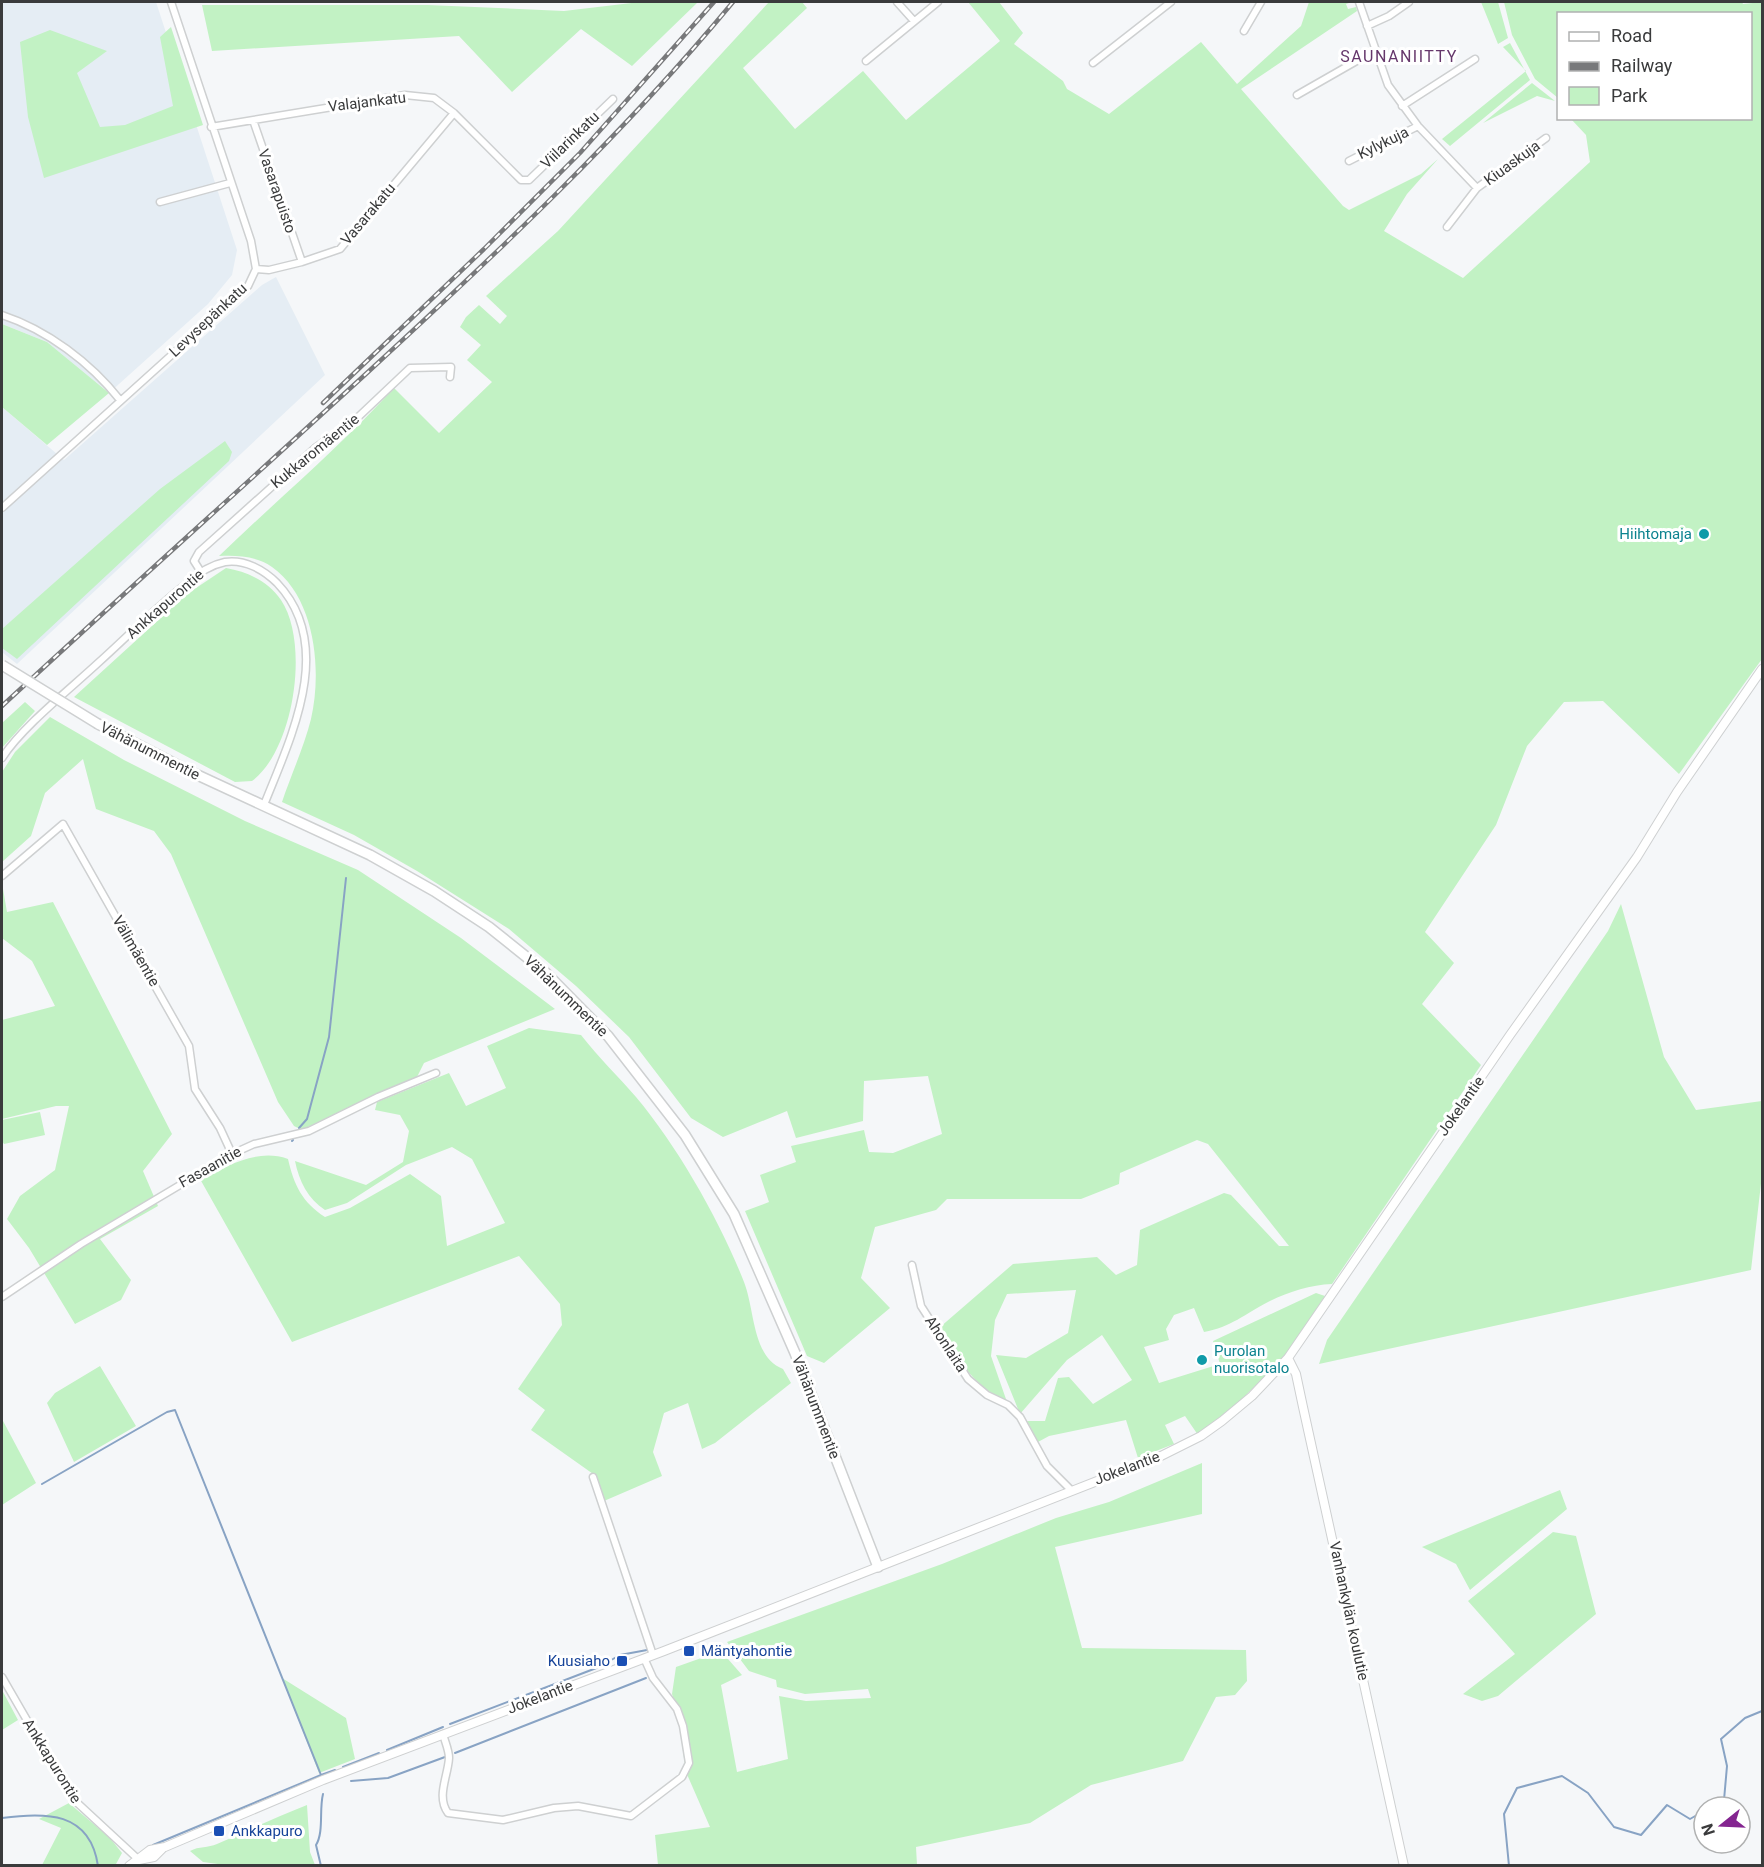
<svg xmlns="http://www.w3.org/2000/svg" width="1764" height="1867" font-family="Roboto,sans-serif">
<style>
.built{fill:#e5edf4}
.green{fill:#c2f2c4}
.lines{fill:none;stroke-linecap:round;stroke-linejoin:round}
.stream{stroke:#88a3c4;stroke-width:2}
.minor-casing{stroke:#ced0d1;stroke-width:9}
.tertiary-casing{stroke:#ced0d1;stroke-width:10}
.secondary-casing{stroke:#ced0d1;stroke-width:12}
.minor{stroke:#fff;stroke-width:6}
.tertiary{stroke:#fff;stroke-width:8}
.secondary{stroke:#fff;stroke-width:9}
.rail-casing{stroke:#78797b;stroke-width:4.5}
.rail{stroke:#fff;stroke-width:2;stroke-dasharray:7;stroke-linecap:butt}
.secondary-bridge-casing{stroke:#ced0d1;stroke-width:12;stroke-linecap:butt}
.secondary-bridge{stroke:#fff;stroke-width:9}
.culture-dot{fill:#0f9aa8;stroke:#fff;stroke-width:2}
.transit-dot{fill:#1a4fb4;stroke:#fff;stroke-width:2}
.labels{text-anchor:middle;dominant-baseline:central;stroke-width:6;stroke-linejoin:round;paint-order:stroke}
.street-label{font-size:15px;fill:#3a3b3c;stroke:#fff}
.culture-label{font-size:15px;fill:#0d838f;stroke:#fff;text-anchor:end}
.transit-label{font-size:15px;fill:#164399;stroke:#fff;text-anchor:start}
.neighbourhood-label{font-size:16px;letter-spacing:1.5px;fill:#65376b;stroke:#fff}
</style>
<rect width="100%" height="100%" fill="#f5f7f9"/>
<path class="built" d="M2,2H156L237,250L232,275L208,304L109,393L47,342L2,324Z
M276,277L325,375L17,664L2,652V407L64,460L262,285Z"/>
<path class="green" d="M640,2H698L632,66L581,29L512,92L459,36L212,51L202,5H428L564,11Z
M769,2H802L807,8L743,68L795,129L863,71L906,120L1000,41L968,2H999L1023,33L1014,44L1063,81L1067,89L1109,114L1201,42L1237,84L1301,26L1309,2H1352L1346,4L1348,9L1356,7L1357,11L1241,89L1343,206L1349,210L1421,174L1438,159L1407,194L1384,231L1463,278L1590,162L1586,135L1571,119L1750,118V14H1558V98L1535,79L1512,35L1504,2H1742L1743,4L1762,2V659L1679,774L1603,701L1564,702L1527,746L1496,825L1425,932L1454,963L1422,1004L1481,1065L1332,1284C1310,1285 1288,1292 1268,1302C1245,1314 1231,1327 1204,1332L1194,1308L1174,1315L1166,1329L1169,1340L1144,1347L1159,1383L1220,1364L1213,1341L1316,1293L1325,1296L1288,1353L1225,1416L1198,1435L1185,1416L1165,1425L1174,1444L1138,1458L1126,1420L1049,1436L1038,1442L1027,1421H1045L1058,1378L1069,1377L1093,1404L1132,1380L1102,1335L1067,1360L1020,1414L996,1355L1026,1358L1068,1333L1076,1290L1007,1294L995,1320L991,1356L1007,1402C971,1384 960,1361 939,1328L1013,1264L1097,1257L1116,1275L1137,1265L1140,1230L1224,1193L1231,1195L1279,1246H1289L1208,1144L1197,1140L1120,1173L1119,1184L1081,1199H947L936,1210L875,1227L861,1278L890,1308L824,1363L807,1356L745,1211L769,1202L760,1175L796,1162L791,1146L864,1130L869,1152L893,1153L942,1134L928,1076L864,1081L863,1121L796,1138L787,1111L723,1137L691,1118L629,1037L576,986L509,929L417,871L354,835L282,802C291,775 304,747 311,719C322,672 316,598 272,567C257,556 236,555 219,556C277,500 340,447 394,388L439,433L492,382L467,360L481,345L460,327L466,317L479,305L500,324L507,316L486,296L558,231Z
M1481,2H1498L1508,38L1498,44Z
M171,27L203,125L44,178L28,117L20,42L50,30L107,51L77,73L100,127L125,125L173,106L160,37Z
M1510,43L1530,80L1450,146L1442,139L1526,71L1503,47Z
M1532,83L1555,101L1537,96L1483,123Z
M2,324L47,342L109,393L47,445L2,407Z
M225,441L232,452L229,461L17,659L2,648V629L160,489Z
M226,568C248,572 268,581 281,600C310,643 294,750 252,781L235,782L74,697L187,594Z
M25,702L35,711L2,748V723Z
M50,717L124,760L245,821L358,870L461,938L555,1009L424,1063L416,1079L376,1094L302,1130L294,1126L278,1102L171,854L154,831L96,809L83,759L45,793L31,836L2,862V772L15,752Z
M2,883L7,912L53,902L172,1134L143,1171L158,1206L100,1239L131,1280L121,1300L75,1324L29,1248L7,1219L20,1196L55,1170L69,1106H56L2,1119V1020L55,1006L32,961L2,938Z
M1621,904L1664,1057L1696,1110L1762,1101V1175L1751,1270L1319,1364L1327,1340L1608,931Z
M529,1028L581,1035C598,1057 618,1076 636,1097C678,1147 720,1221 744,1282C755,1310 752,1357 783,1369L791,1383L715,1443L702,1449L688,1403L664,1413L653,1452L662,1476L604,1501L596,1476L531,1430L545,1410L518,1389L562,1325L560,1304L519,1256L292,1342L200,1179C228,1166 257,1148 288,1159C294,1185 302,1202 325,1217L350,1208L410,1174L441,1196L447,1246L505,1223L472,1159L452,1147L406,1165L347,1203L325,1210C308,1199 299,1181 295,1161L366,1185L403,1162L409,1131L400,1115L375,1110L377,1102L449,1073L466,1106L506,1088L487,1046Z
M40,1112L45,1135L4,1144L2,1141V1120Z
M100,1366L136,1426L74,1462L47,1403L55,1393Z
M2,1419L36,1483L2,1505Z
M1202,1463V1514L1055,1547L1082,1648L1246,1650L1247,1681L1235,1695L1216,1697L1183,1761L1091,1785L1030,1823L916,1847L917,1865H658L655,1835L710,1827L686,1772L677,1709L672,1694L676,1667L721,1651L742,1675L721,1685L737,1772L788,1759L779,1696L806,1701L871,1698L868,1689L805,1694L777,1687L776,1680L749,1671L727,1642L942,1564L1056,1518L1109,1502Z
M1560,1490L1567,1509L1470,1590L1456,1564L1422,1547Z
M1553,1532L1576,1536L1596,1614L1498,1696L1482,1701L1463,1694L1515,1654L1468,1601Z
M282,1678L346,1718L355,1759L319,1773Z
M2,1690L18,1720L2,1730Z
M69,1803L110,1838L122,1853L116,1864L42,1865L61,1828L39,1819Z
M307,1805L310,1852L315,1865H225L203,1862L190,1851C199,1846 208,1848 217,1844C247,1831 276,1817 307,1805Z"/>
<g class="lines">
<path class="stream" d="M299,1128L307,1119L329,1037L346,878
M292,1141L293,1140
M42,1484L167,1412L175,1410L321,1775L153,1845
M450,1724L599,1667L620,1655L647,1650
M387,1750L443,1727
M455,1753L646,1678
M343,1767L379,1753
M321,1775L335,1770
M351,1781L388,1778L445,1757
M1712,1807L1724,1800L1727,1766L1721,1739L1745,1718L1762,1711
M2,1818C45,1812 90,1811 98,1866
M321,1866L316,1845C324,1832 319,1810 323,1794
M1509,1866L1504,1814L1517,1788L1562,1776L1588,1793L1614,1827L1641,1835L1667,1805L1690,1819L1704,1811"/>
<defs>
<path id="minor" d="M897,2L914,21
M1359,2L1388,85L1418,126L1477,188
M1367,26L1389,16L1409,2
M1244,31L1261,2
M866,61L938,2
M1093,63L1171,2
M1297,95L1374,51
M1402,106L1475,59
M253,120L302,262
M211,127L405,95L434,98L454,113L521,180H529L613,99
M1349,161L1418,126
M160,202L230,183
M1447,227L1477,188L1546,138
M256,269L269,270L302,262L340,249L454,113
M2,315C47,330 90,362 120,400
M2,508L248,286L256,269L251,241L171,2
M201,572L194,561L199,552L315,448L355,420L410,368L451,367L450,377
M2,758C22,727 70,689 98,663C127,637 155,608 186,584C197,574 210,565 225,562C245,559 264,570 277,583C337,646 290,739 264,805
M2,876L63,824L189,1046L195,1089L220,1128L232,1154
M912,1265L921,1306L968,1379L987,1395L1008,1405L1020,1417L1047,1466L1071,1490
M2,1297L81,1244L232,1154L254,1144L309,1131L378,1097L436,1073
M593,1477L653,1655
M2,1677L72,1798L139,1860
M443,1734C445,1742 449,1750 449,1758C448,1776 436,1797 448,1813L503,1820L554,1808L578,1806L631,1816L682,1777L689,1763L683,1726L677,1709L653,1678L644,1658"/>
<path id="tertiary" d="M1288,1358L1296,1374L1303,1407L1404,1866
M139,1860L154,1857L163,1848
M129,1866L150,1850L165,1847L323,1780L664,1651L1161,1456L1201,1436L1222,1421L1252,1396L1288,1358L1510,1035L1637,857L1677,792L1762,669"/>
<path id="secondary" d="M98,724L191,772L370,855L434,891L489,927L544,971L608,1036L685,1135L734,1214L795,1353L878,1567"/>
</defs>
<use href="#minor" class="minor-casing"/>
<use href="#tertiary" class="tertiary-casing"/>
<use href="#secondary" class="secondary-casing"/>
<use href="#minor" class="minor"/>
<use href="#tertiary" class="tertiary"/>
<use href="#secondary" class="secondary"/>
<defs>
<path id="rail" d="M323,403L484,249L580,153L714,2
M2,706C123,594 246,484 368,372C496,254 622,136 733,2"/>
</defs>
<use href="#rail" class="rail-casing"/>
<use href="#rail" class="rail"/>
<defs>
<path id="secondary-bridge" d="M2,665L98,724"/>
</defs>
<use href="#secondary-bridge" class="secondary-bridge-casing"/>
<use href="#secondary-bridge" class="secondary-bridge"/>
</g>
<g class="culture-dot">
<circle cx="1704" cy="534" r="6"/>
<circle cx="1202" cy="1360" r="6"/>
</g>
<g class="transit-dot">
<rect x="683" y="1645" width="12" height="12" rx="3"/>
<rect x="616" y="1655" width="12" height="12" rx="3"/>
<rect x="213" y="1825" width="12" height="12" rx="3"/>
</g>
<g class="labels">
<g class="street-label">
<text transform="translate(367 102) rotate(-7)">Valajankatu</text>
<text transform="translate(570 140) rotate(-44)">Viilarinkatu</text>
<text transform="translate(1383 143) rotate(-26)">Kylykuja</text>
<text transform="translate(1512 163) rotate(-36)">Kiuaskuja</text>
<text transform="translate(277 191) rotate(71)">Vasarapuisto</text>
<text transform="translate(368 214) rotate(-50)">Vasarakatu</text>
<text transform="translate(208 320) rotate(-43)">Levysepänkatu</text>
<text transform="translate(315 451) rotate(-39)">Kukkaromäentie</text>
<text transform="translate(165 604) rotate(-41)">Ankkapurontie</text>
<text transform="translate(150 751) rotate(27)">Vähänummentie</text>
<text transform="translate(136 951) rotate(60)">Välimäentie</text>
<text transform="translate(566 996) rotate(44)">Vähänummentie</text>
<text transform="translate(1461 1106) rotate(-55)">Jokelantie</text>
<text transform="translate(210 1167) rotate(-29)">Fasaanitie</text>
<text transform="translate(946 1344) rotate(57)">Ahonlaita</text>
<text transform="translate(816 1407) rotate(69)">Vähänummentie</text>
<text transform="translate(1127 1468) rotate(-21)">Jokelantie</text>
<text transform="translate(1349 1611) rotate(78)">Vanhankylän koulutie</text>
<text transform="translate(540 1697) rotate(-21)">Jokelantie</text>
<text transform="translate(52 1761) rotate(58)">Ankkapurontie</text>
</g>
<g class="culture-label">
<text x="1692" y="534">Hiihtomaja</text>
<text x="1214" y="1351" text-anchor="start">Purolan<tspan x="1214" dy="17">nuorisotalo</tspan></text>
</g>
<g class="transit-label">
<text x="701" y="1651">Mäntyahontie</text>
<text x="610" y="1661" text-anchor="end">Kuusiaho</text>
<text x="231" y="1831">Ankkapuro</text>
</g>
<g class="neighbourhood-label">
<text x="1399" y="56">SAUNANIITTY</text>
</g>
</g>
<rect width="1764" height="1867" fill="none" stroke="#3a3b3c" stroke-width="6"/>
<rect x="1557" y="12" width="195" height="108" fill="#ffffff" stroke="#b0b1b1" stroke-width="1.5"/>
<rect x="1569" y="32" width="30" height="9" fill="#ffffff" stroke="#b0b1b1" stroke-width="1.5"/>
<text x="1611" y="42" font-size="18" fill="#3a3b3c">Road</text>
<rect x="1569" y="62" width="30" height="9" fill="#78797b" stroke="#b0b1b1" stroke-width="1.5"/>
<text x="1611" y="72" font-size="18" fill="#3a3b3c">Railway</text>
<rect x="1569" y="87" width="30" height="18" fill="#c2f2c4" stroke="#b0b1b1" stroke-width="1.5"/>
<text x="1611" y="102" font-size="18" fill="#3a3b3c">Park</text>
<g transform="translate(1722 1825) rotate(252)"><circle r="28" fill="#ffffff" stroke="#b0b1b1" stroke-width="1.5"/>
<path d="M0-4.5L10 22L0 15L-10 22Z" fill="#842590"/>
<text y="-9" font-size="16" font-weight="bold" text-anchor="middle" fill="#3a3b3c">N</text>
</g>
</svg>
